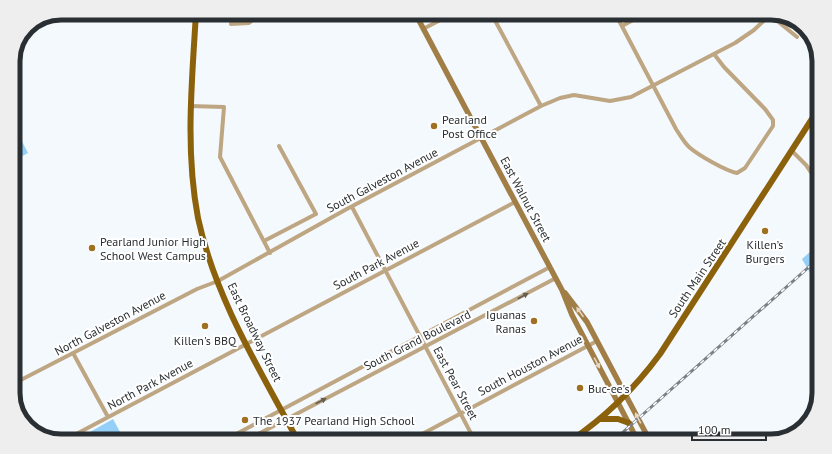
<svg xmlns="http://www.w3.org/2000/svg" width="832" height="454" font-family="'PT Sans',sans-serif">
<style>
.green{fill:#93cff6}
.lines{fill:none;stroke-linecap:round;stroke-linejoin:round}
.street{stroke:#bfa683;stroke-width:4}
.secondary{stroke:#a27e47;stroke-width:5.5}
.primary{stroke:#8c610b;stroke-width:6}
.rail-casing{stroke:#7b8184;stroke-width:3}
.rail{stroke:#fff;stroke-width:1.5;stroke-dasharray:4.5;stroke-linecap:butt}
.oneway{fill:#655f52}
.oneway2{fill:#e3d8c8}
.poi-dot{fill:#9e7021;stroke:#fff;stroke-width:1.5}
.labels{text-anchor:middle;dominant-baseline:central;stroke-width:4;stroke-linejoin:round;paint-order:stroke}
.poi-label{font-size:12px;fill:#292f32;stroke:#fff;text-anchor:start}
.street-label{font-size:12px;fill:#292f32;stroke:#fff}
.rim{fill:none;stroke:#292f32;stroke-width:5}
</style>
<rect width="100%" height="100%" fill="#f3f9fd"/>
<path class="green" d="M13,124L28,153L13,161Z
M819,244V289L802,259Z
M113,419L125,441H74Z"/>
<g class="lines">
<path class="street" d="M232,13L231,24L249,23L261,13
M491,13L541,106
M615,13L676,129C680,135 684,142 689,147C698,155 726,171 737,173L745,168L773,126V120L765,109L724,67L714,54
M770,15L797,37
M622,26L646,13
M423,29L454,13
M190,106L224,107L220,157L270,253
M792,151L806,165L819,184
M352,207L475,441
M264,241L316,214L279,146
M73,353L108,417
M13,384L197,289L218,281L345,210L541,106L560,98L574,95L610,101L631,97L735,43L754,30L772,13
M63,441L515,202
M223,441L550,267
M245,441L556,278
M409,441L597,341"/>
<path class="secondary" d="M415,13L562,290L572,315L638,441
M26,31L54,16
M565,293L587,322L650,441"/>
<path class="primary" d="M196,13C192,81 185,150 198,218C215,298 260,370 298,441
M601,419H618L629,423
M570,441C606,417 635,388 660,354L819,108"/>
<defs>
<path id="rail" d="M613,441L819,258"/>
</defs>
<use href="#rail" class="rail-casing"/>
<use href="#rail" class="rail"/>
</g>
<defs><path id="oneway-solid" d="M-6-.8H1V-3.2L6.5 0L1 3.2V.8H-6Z"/></defs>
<g class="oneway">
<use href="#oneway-solid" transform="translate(523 296) rotate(-28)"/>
<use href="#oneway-solid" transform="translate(321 401) rotate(-28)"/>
</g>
<g class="oneway2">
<use href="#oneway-solid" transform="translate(580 312) rotate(-125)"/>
<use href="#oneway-solid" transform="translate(597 363) rotate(62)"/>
<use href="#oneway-solid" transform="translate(638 418) rotate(-118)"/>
</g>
<g class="poi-dot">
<circle cx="434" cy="126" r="4"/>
<circle cx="765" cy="231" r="4"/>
<circle cx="92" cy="248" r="4"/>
<circle cx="534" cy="321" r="4"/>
<circle cx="205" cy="326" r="4"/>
<circle cx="580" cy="388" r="4"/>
<circle cx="245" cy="420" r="4"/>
</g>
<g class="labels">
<g class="poi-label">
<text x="442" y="119">Pearland<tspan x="442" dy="14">Post Office</tspan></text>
<text x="100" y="241">Pearland Junior High<tspan x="100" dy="14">School West Campus</tspan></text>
<text x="765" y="244" text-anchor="middle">Killen’s<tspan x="765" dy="14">Burgers</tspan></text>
<text x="526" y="314" text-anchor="end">Iguanas<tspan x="526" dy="14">Ranas</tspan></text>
<text x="205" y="340" text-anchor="middle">Killen's BBQ</text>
<text x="588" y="388">Buc-ee's</text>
<text x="253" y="420">The 1937 Pearland High School</text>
</g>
<g class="street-label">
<text transform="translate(382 180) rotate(-28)">South Galveston Avenue</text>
<text transform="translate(526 199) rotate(62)">East Walnut Street</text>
<text transform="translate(376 264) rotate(-28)">South Park Avenue</text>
<text transform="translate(697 278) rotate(-56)">South Main Street</text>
<text transform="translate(110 323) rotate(-28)">North Galveston Avenue</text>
<text transform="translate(255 332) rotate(64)">East Broadway Street</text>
<text transform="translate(417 340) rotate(-27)">South Grand Boulevard</text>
<text transform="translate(530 365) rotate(-28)">South Houston Avenue</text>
<text transform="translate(456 383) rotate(62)">East Pear Street</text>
<text transform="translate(150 384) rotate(-28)">North Park Avenue</text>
</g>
</g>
<path d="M0 0H832V454H0ZM61 20H771A41 41 0 0 1 812 61V393A41 41 0 0 1 771 434H61A41 41 0 0 1 20 393V61A41 41 0 0 1 61 20Z" fill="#eeeeef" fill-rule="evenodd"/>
<path class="rim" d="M61 20H771A41 41 0 0 1 812 61V393A41 41 0 0 1 771 434H61A41 41 0 0 1 20 393V61A41 41 0 0 1 61 20Z"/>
<path d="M692 434v6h74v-6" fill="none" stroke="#292f32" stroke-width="2"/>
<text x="698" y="434" font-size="12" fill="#292f32" stroke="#ffffff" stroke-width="3" paint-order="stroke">100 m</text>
</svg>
